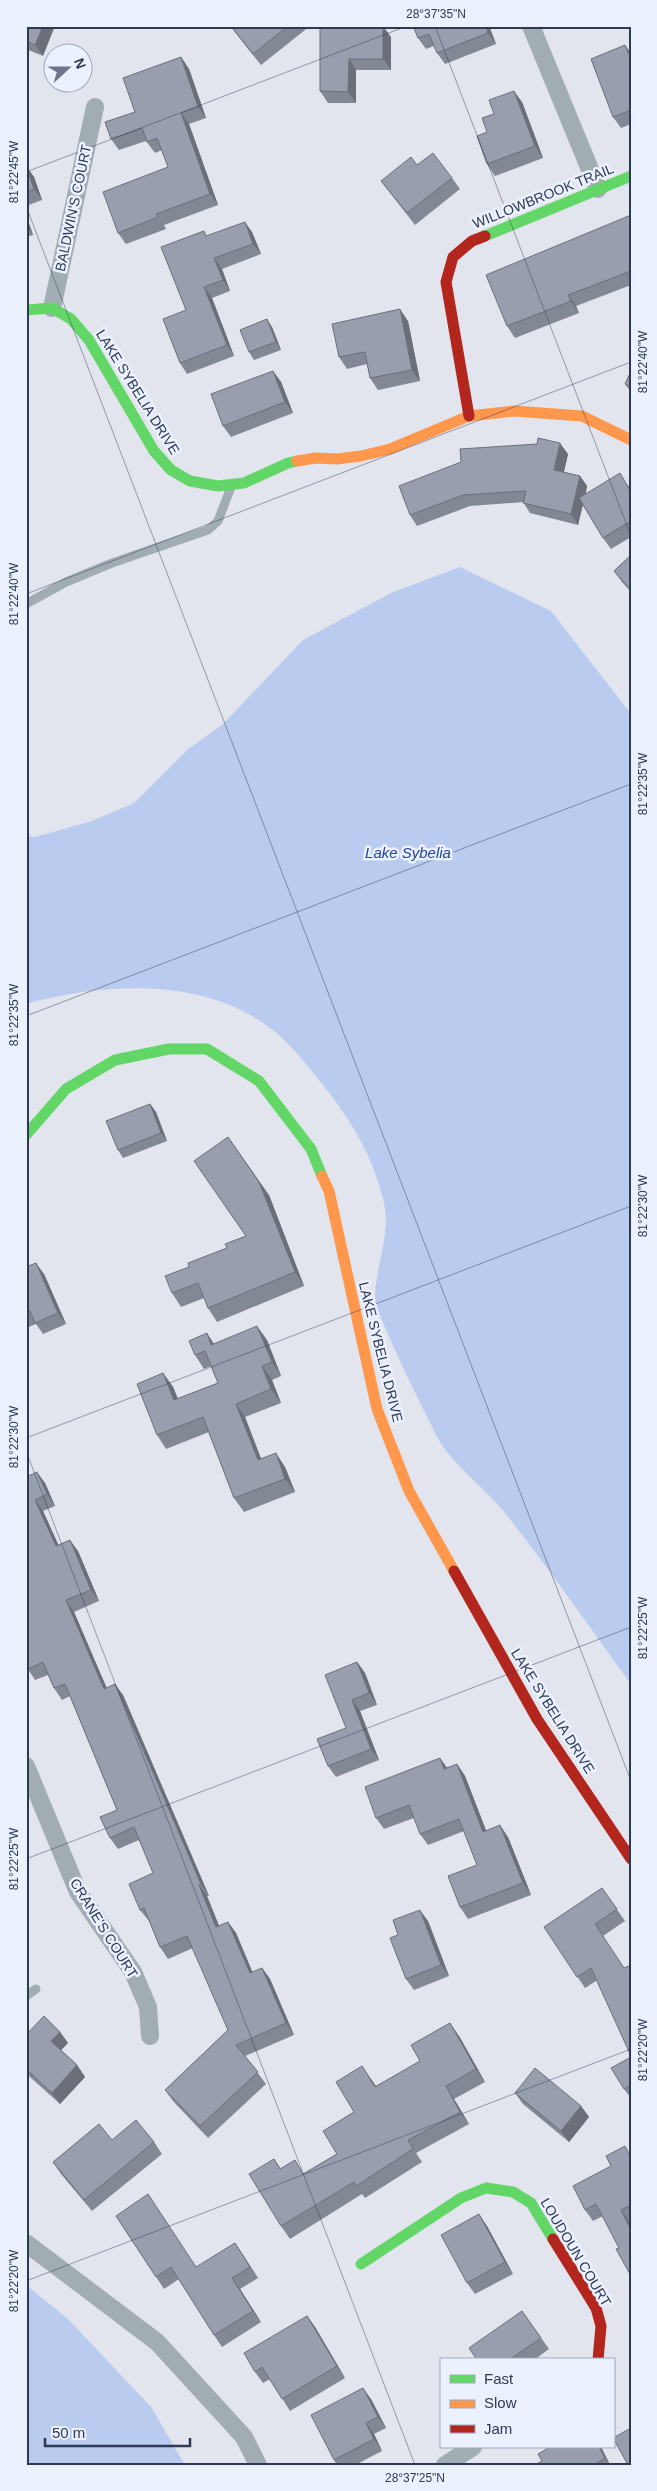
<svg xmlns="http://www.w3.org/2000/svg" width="657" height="2491" font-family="Helvetica,sans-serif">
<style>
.water{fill:#bacbf0}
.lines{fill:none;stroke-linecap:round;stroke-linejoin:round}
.lane{stroke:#a1adb2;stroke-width:9}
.street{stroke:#a1adb2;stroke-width:18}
.fast{stroke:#63d668;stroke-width:11}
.slow{stroke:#ff974d;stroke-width:11}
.jam{stroke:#b3261e;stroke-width:11}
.wall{fill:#838895}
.shaded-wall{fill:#6a6f79}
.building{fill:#989ead;stroke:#6a6f79}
.ticks{fill:none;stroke:#2e3a55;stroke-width:1;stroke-opacity:0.45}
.labels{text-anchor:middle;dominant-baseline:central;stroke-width:5;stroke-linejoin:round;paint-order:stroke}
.street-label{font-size:14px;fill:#2e3a55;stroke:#ebf1ff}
.water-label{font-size:15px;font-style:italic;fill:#24439f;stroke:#ebf1ff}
.neatline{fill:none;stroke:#2e3a55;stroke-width:2}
.ticks-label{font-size:12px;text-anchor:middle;fill:#2e3a55}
</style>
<rect width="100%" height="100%" fill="#e2e5ed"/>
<path class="water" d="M460,567L551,611L631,714V1684C589,1627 549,1568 505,1513C488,1491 456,1467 442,1445C432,1429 375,1311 375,1300C375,1266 391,1236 384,1203C374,1158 351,1120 323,1085C305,1063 289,1041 266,1025C199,977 102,983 26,1004V836L35,837L92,821L134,803L187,750L223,724L303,640L391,593Z
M26,2285L68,2319L151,2407L185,2465H26Z"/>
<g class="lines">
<path class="lane" d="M26,604L66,582L112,563L208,530L218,521L231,487
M26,1996L36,1989"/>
<path class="street" d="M531,26L598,189
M52,308L95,107
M26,1766L78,1892L133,1972L148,2007L150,2036
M26,2243L157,2342L244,2437L258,2465
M445,2465L473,2447"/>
<path class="fast" d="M485,236L631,176
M26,310L52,308L71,319L89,340L154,451L171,470L190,481L218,486L244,483L288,463L297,461
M26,1135L66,1089L115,1060L169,1049H207L259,1081L311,1149L322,1176
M361,2264L461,2198L486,2188L513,2192L531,2203L553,2239"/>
<path class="slow" d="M297,461L316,458L337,459L361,456L390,449L469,416L514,411L582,416L631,440
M322,1176L329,1191L377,1409L409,1491L454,1571"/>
<path class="jam" d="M469,416L446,282L453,257L472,241L485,236
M454,1571L537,1719L631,1859
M553,2239L596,2308L601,2326L598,2360"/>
</g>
<path class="wall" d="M26,26L43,56L26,49Z
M230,26H310L261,65Z
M320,26L391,37V70H356V103H328L320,91Z
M413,26H489L496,44L445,64L437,53L434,46L426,49L418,38Z
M631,53V124L621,128L613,117Z
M181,57L189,69L206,118L189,124L218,205L164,225L166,229L126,244L118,233L168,167L162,150L155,153L146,141L119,150L111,139Z
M522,102L543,158L495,176L487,164V132Z
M26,166L34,177L42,200L26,206Z
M452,178L460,189L415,225L381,181Z
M26,215L33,235L26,237Z
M631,215V285L576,306L579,313L515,338L507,326Z
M252,232L261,254L222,269L230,291L212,298L234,356L187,374L180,363L186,310L207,236Z
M408,321L420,381L378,390L370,378L367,364L347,369L339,357Z
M272,327L281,350L254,360L249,352Z
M273,371L281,382L293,413L231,437L223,426Z
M631,371V392L625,384Z
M568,454L564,472L580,476L587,486L586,494L628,485L631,490V537L611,549L603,538L583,505L578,525L530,513L523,502L470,506L417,526L410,515Z
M631,555V592L622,582L614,571Z
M150,1104L156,1112L167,1141L123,1158L118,1150Z
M269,1195L304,1286L217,1322L208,1308L204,1298L181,1307L172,1293L189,1267L227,1248L246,1236Z
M26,1267L44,1274L66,1324L43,1334L36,1324L26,1328Z
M267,1340L281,1376L272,1380L281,1403L245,1417L261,1459L285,1467L295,1492L244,1512L234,1498L209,1432L166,1449L157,1435L163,1373L173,1387L178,1399L218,1383L211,1366L204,1369L195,1355L214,1344Z
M26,1477L45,1483L55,1506L43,1511L58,1545L78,1551L99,1601L74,1612L106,1688L123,1695L209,1896H207L219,1926L228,1922L236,1933L252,1972L262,1968L270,1979L294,2035L245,2056L266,2084L208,2138L173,2101L165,2090L228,2030L193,1948L168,1959L160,1947L149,1921L140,1910L153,1873L139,1840L118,1849L110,1838L117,1810L70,1696L62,1700L54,1688L48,1675L35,1680L28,1669Z
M357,1662L365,1673L377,1705L360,1711L379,1760L336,1777L328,1766L346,1728Z
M457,1764L465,1776L486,1831L508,1837L531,1895L468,1919L460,1907L477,1865L464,1831L428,1845L420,1834L414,1818L384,1829L376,1818L447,1768Z
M602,1888L625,1921L603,1936L596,1981L585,1988L544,1927Z
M428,1921L449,1976L414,1990L406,1979L398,1935Z
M60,2032L68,2043L61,2050L77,2065L85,2077L60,2104L30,2077L26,2071V2035Z
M459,2036L485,2082L454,2099L469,2124L416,2153L422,2162L365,2198L362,2194L290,2239L281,2226L274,2159L281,2169L304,2174L337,2154L354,2112L371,2079L376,2086L420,2061Z
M631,2057V2098L624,2089Z
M515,2093L581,2106L589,2117L569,2142L523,2104Z
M112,2140L154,2142L162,2154L92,2211L61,2174L53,2162Z
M631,2154V2220L629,2222L619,2248L603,2216L593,2221L585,2210L611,2166Z
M116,2216L197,2267L235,2243L258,2278L240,2289L261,2322L222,2347L214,2335L179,2279L164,2289Z
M487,2226L513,2274L475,2294L467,2283Z
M522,2311L549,2349L534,2360H477Z
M307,2316L315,2327L345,2378L290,2411L270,2379L263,2383L255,2372Z
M371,2399L386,2428L374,2434L382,2451L355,2465H337L334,2460Z
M550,2447H601L610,2465H535L542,2461Z"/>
<path class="shaded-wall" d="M43,26H55L43,56L35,45Z
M383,26L391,37V70L383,59Z
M486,26H489L496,44L488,33Z
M625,45L631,53V59Z
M181,57L189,69L206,118L198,107Z
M349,59L356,70V103L348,92Z
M514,91L522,102L543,158L535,146Z
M181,113L189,124L218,205L210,194Z
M26,166L34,177L42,200L34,189Z
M26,215L33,235L26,224Z
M245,222L252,232L261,254L253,244Z
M214,258L222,269L230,291L223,280Z
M204,287L212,298L234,356L227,345Z
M568,295L576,306L579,313L571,301Z
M400,309L408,321L420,381L412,370Z
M267,319L272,327L281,350L276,342Z
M273,371L281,382L293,413L285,402Z
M560,443L568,454L562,480L554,470Z
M580,476L587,486L578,525L571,514Z
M150,1104L156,1112L167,1141L161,1133Z
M228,1137L269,1195L304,1286L295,1272Z
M36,1263L44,1274L66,1324L58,1313Z
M257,1326L267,1340L281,1376L272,1362Z
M207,1333L216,1347L211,1345Z
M262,1366L272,1380L281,1403L271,1389Z
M163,1373L173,1387L184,1414L174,1400Z
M236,1404L245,1417L267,1474L258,1460Z
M276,1453L285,1467L295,1492L285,1479Z
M37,1472L45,1483L55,1506L47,1494Z
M35,1500L43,1511L59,1546H56L51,1535Z
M70,1540L78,1551L99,1601L91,1590Z
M66,1600L74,1612L112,1700L104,1689Z
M357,1662L365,1673L377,1705L369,1693Z
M115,1684L123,1695L209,1896L201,1884Z
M352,1700L360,1711L379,1760L371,1749Z
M440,1758L448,1769H444Z
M457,1764L465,1776L491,1843L483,1832Z
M500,1825L508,1837L531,1895L523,1883Z
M199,1885L207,1896L224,1938L216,1927Z
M420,1910L428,1921L449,1976L441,1965Z
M228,1922L236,1933L258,1985L250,1973Z
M262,1968L270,1979L294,2035L286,2023Z
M450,2023L459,2036L485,2082L476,2069Z
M60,2032L68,2043L59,2052L51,2041Z
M77,2065L85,2077L60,2104L52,2093Z
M362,2066L371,2079L384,2099L375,2087Z
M446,2086L454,2099L469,2124L460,2112Z
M581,2106L589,2117L569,2142L561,2131Z
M621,2210L629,2222L631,2226V2230Z
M479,2214L487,2226L513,2274L505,2262Z
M235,2243L243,2255L258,2278L250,2267Z
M232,2278L240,2289L261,2322L253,2311Z
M307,2316L315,2327L345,2378L337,2366Z
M363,2388L371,2399L386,2428L378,2417Z
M366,2423L374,2434L382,2451L374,2439Z
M599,2447H601L610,2465L605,2458Z"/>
<path class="building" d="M26,26H43L35,45L26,41Z
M231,26H288L253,54Z
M320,26H383V59H349L348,92L320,91Z
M413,26H486L488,33L437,53L429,34L418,38Z
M625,45L631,59V110L613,117L591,59Z
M181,57L198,107L181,113L210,194L156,214L158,217L118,233L103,192L168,167L157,138L147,142L142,128L111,139L105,122L135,112L123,78Z
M514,91L535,146L487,164L477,136L487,132L482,118L494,114L489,100Z
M433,153L452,178L407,213L381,181L411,157L417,165Z
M26,166L34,189L26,192Z
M631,215V271L568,295L571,301L507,326L486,275Z
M245,222L253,244L214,258L223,280L204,287L227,345L180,363L163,319L186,310L161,247L204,231L206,236Z
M400,309L412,370L370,378L365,352L339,357L332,324Z
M267,319L276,342L249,352L240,330Z
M273,371L285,402L223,426L211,394Z
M631,371V387L625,384Z
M538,438L560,443L554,470L580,476L571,514L523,503L526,491L463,495L410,515L399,486L461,462L460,449L537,444Z
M620,473L631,492V521L603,538L579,498Z
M631,555V590L614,571Z
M150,1104L161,1133L118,1150L106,1121Z
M228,1137L259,1182L295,1272L208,1308L198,1283L172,1293L165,1276L189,1267L188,1263L227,1248L225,1244L246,1236L194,1161Z
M36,1263L58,1313L35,1323L30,1311L26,1313V1267Z
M257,1326L272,1362L262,1366L271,1389L236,1404L258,1460L276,1453L285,1479L234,1498L203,1417L157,1435L137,1384L163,1373L174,1400L218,1383L205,1351L195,1355L189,1341L207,1333L211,1345Z
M37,1472L47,1494L35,1500L51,1535L56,1546L70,1540L91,1590L66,1600L104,1689L115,1684L201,1884L199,1885L216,1927L228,1922L250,1973L262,1968L286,2023L236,2045L258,2072L200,2126L165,2090L228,2030L187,1936L160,1947L144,1908L140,1910L129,1884L153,1873L134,1827L110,1838L100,1817L117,1810L65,1684L54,1688L43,1662L28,1669L26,1666V1477Z
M357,1662L369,1693L352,1700L371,1749L328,1766L317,1739L346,1728L325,1675Z
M440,1758L444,1769L457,1764L483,1832L500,1825L523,1883L460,1907L448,1876L477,1865L459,1819L420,1834L409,1805L376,1818L365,1787Z
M602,1888L617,1909L595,1924L624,1968L631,1965V2056L591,1968L577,1977L544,1927Z
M420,1910L441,1965L406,1979L390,1938L398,1935L393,1920Z
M44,2016L60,2032L51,2041L77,2065L52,2093L26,2069V2061L28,2059L26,2058V2035Z
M450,2023L476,2069L446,2086L460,2112L408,2140L413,2149L356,2186L354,2182L281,2226L249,2174L274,2159L280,2169L295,2160L303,2174L337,2154L323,2131L354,2112L336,2082L362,2066L375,2087L420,2061L411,2045Z
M631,2057V2085L624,2089L611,2068Z
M535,2068L581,2106L561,2131L515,2093Z
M136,2120L154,2142L84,2200L53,2162L99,2124L112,2140Z
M625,2146L631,2157V2205L621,2210L631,2230V2276L616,2249L619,2248L596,2204L585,2210L573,2186L611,2166L606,2156Z
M148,2194L196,2267L235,2243L250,2267L232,2278L253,2311L214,2335L171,2267L156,2277L116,2216Z
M479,2214L505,2262L467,2283L441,2235Z
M522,2311L541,2338L509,2360H477L469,2348Z
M307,2316L337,2366L282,2399L262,2367L255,2372L244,2353Z
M363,2388L378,2417L366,2423L374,2439L334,2460L311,2415Z
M631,2428V2465H628L613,2438Z
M550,2447H599L605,2458L594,2465H535L542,2461L538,2454Z"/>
<path class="ticks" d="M435,26L631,536M26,172L407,26M26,206L631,1781M26,594L631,362M26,1016L631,784M26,1438L631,1206M26,1451L415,2465M26,1859L631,1627M26,2281L631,2049"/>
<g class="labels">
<g class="street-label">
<text transform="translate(543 196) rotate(-22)">WILLOWBROOK TRAIL</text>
<text transform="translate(73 208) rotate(-78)">BALDWIN'S COURT</text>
<text transform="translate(138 392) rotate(58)">LAKE SYBELIA DRIVE</text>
<text transform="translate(381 1352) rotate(76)">LAKE SYBELIA DRIVE</text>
<text transform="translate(553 1711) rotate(58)">LAKE SYBELIA DRIVE</text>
<text transform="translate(104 1928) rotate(58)">CRANE'S COURT</text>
<text transform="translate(576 2252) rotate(59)">LOUDOUN COURT</text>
</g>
<g class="water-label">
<text x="408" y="852">Lake Sybelia</text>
</g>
</g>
<rect width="657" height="2491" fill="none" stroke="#ebf1ff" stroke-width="55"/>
<rect x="440" y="2358" width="175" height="90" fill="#ebf1ff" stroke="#9fa8bb"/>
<rect x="450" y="2375" width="25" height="8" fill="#63d668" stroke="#9fa8bb"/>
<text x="484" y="2384" font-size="15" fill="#2e3a55">Fast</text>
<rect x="450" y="2400" width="25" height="8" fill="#ff974d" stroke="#9fa8bb"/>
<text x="484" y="2408" font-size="15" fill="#2e3a55">Slow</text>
<rect x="450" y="2425" width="25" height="8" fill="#b3261e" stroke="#9fa8bb"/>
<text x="484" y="2434" font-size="15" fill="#2e3a55">Jam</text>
<g transform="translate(68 68) rotate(69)"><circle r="24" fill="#ebf1ff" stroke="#9fa8bb"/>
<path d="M0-4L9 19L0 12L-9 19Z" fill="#6d768a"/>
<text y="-8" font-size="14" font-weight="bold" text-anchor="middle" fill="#2e3a55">N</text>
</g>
<path d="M45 2438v8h145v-8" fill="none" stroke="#2e3a55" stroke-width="2.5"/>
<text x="52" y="2438" font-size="15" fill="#2e3a55" stroke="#ebf1ff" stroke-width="4" paint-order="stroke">50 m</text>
<rect x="28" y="28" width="602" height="2436" class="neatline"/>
<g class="ticks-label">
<text x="436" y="18">28°37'35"N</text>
<text transform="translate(14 172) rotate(-90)" y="4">81°22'45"W</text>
<text transform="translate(643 362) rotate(-90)" y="4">81°22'40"W</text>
<text transform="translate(14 594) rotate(-90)" y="4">81°22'40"W</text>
<text transform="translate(643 784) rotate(-90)" y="4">81°22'35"W</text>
<text transform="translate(14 1015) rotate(-90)" y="4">81°22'35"W</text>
<text transform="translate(643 1206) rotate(-90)" y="4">81°22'30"W</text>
<text transform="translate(14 1437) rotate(-90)" y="4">81°22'30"W</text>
<text transform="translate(643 1628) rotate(-90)" y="4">81°22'25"W</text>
<text transform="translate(14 1859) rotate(-90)" y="4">81°22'25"W</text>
<text transform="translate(643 2050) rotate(-90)" y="4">81°22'20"W</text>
<text transform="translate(14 2281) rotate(-90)" y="4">81°22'20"W</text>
<text x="415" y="2482">28°37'25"N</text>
</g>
</svg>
